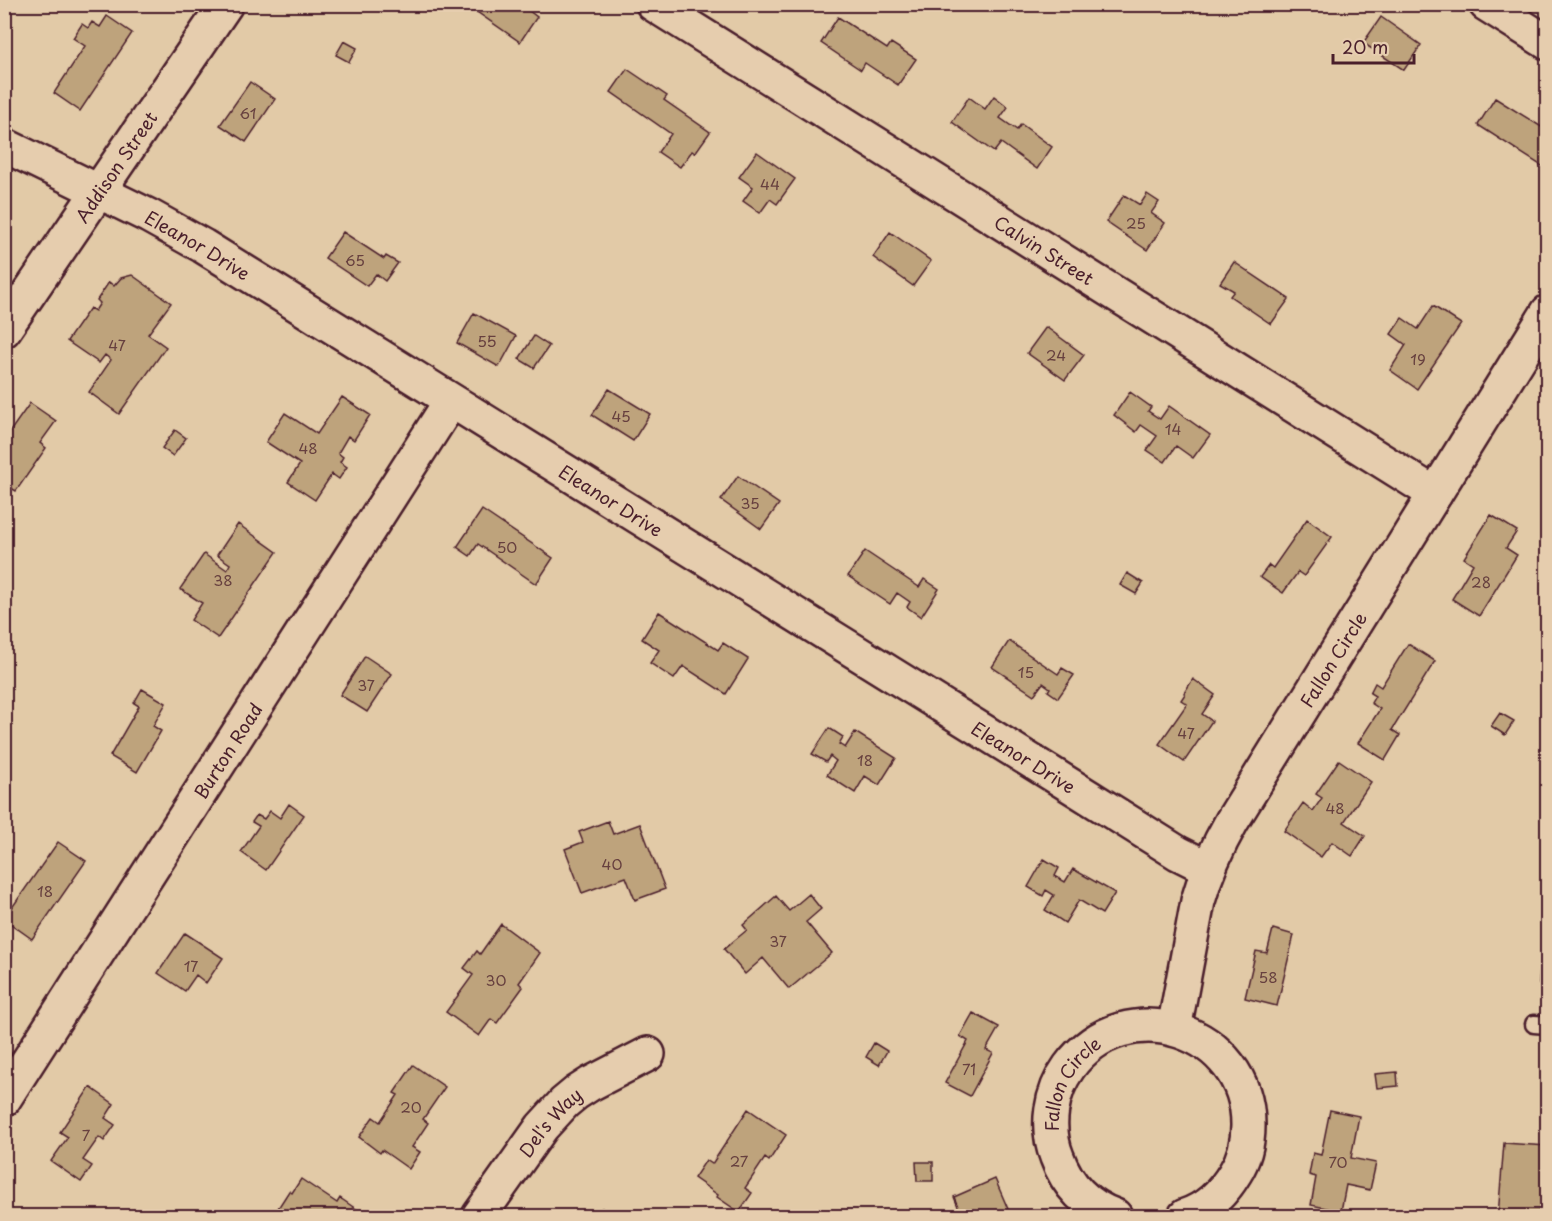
<svg xmlns="http://www.w3.org/2000/svg" width="1552" height="1221" font-family="'Playpen Sans',sans-serif">
<style>
.building{fill:#bea37c;stroke:#4a1f2b;stroke-width:1.5}
.lines{fill:none;stroke-linecap:round;stroke-linejoin:round}
.service-casing{stroke:#4a1f2b;stroke-width:21}
.minor-casing{stroke:#4a1f2b;stroke-width:38}
.service{stroke:#e6cdae;stroke-width:16}
.minor{stroke:#e6cdae;stroke-width:33}
.labels{text-anchor:middle;dominant-baseline:central;stroke-width:4.5;stroke-linejoin:round;paint-order:stroke}
.number-label{font-size:15px;fill:#67403f}
.street-label{font-size:18px;fill:#4a1f2b;stroke:#e6cdae}
</style>
<rect width="100%" height="100%" fill="#e2caa7"/>
<filter id="ink" filterUnits="userSpaceOnUse"><feTurbulence type="fractalNoise" baseFrequency=".0167" numOctaves="2"/><feDisplacementMap in="SourceGraphic" scale="12" xChannelSelector="R" yChannelSelector="G"/><feConvolveMatrix kernelMatrix="1 2 1 2 8 2 1 2 1" color-interpolation-filters="sRGB"/></filter>
<g filter="url(#ink)">
<path class="building" d="M483,4H520L537,17L520,42L477,12Z
M107,16L132,33L80,111L54,93L85,46L73,38L82,24L88,28L92,22L100,27Z
M838,17L887,49L891,43L916,59L898,85L865,63L861,70L821,43Z
M1381,17L1421,45L1404,70L1363,43Z
M344,41L357,48L349,62L336,55Z
M627,69L667,96L664,100L710,132L695,153L692,151L680,167L658,152L671,134L611,92Z
M250,82L275,99L246,142L220,125Z
M994,96L1008,107L1000,118L1017,130L1021,124L1052,147L1037,169L1001,143L994,152L952,122L969,97L985,109Z
M1495,98L1548,131V170L1478,125Z
M757,152L795,179L777,204L770,199L760,213L743,201L753,187L739,177Z
M1147,194L1159,202L1151,213L1165,223L1147,250L1106,222L1124,195L1140,205Z
M343,232L384,259L386,256L398,263L385,281L376,274L367,286L325,258Z
M890,232L931,261L913,286L873,257Z
M1234,262L1289,299L1271,324L1230,296L1234,291L1220,283Z
M132,275L171,303L148,334L166,347L119,414L89,392L111,360L105,355L99,363L67,341L90,308L95,311L100,303L97,300L109,282L114,286L121,278Z
M1433,306L1461,324L1417,389L1390,370L1406,345L1391,334L1402,318L1418,329Z
M474,313L516,336L499,367L457,343Z
M1046,327L1084,355L1065,380L1027,353Z
M534,336L549,346L534,368L519,359Z
M609,389L650,414L633,441L592,415Z
M1130,392L1151,407L1148,411L1160,419L1169,406L1210,435L1193,458L1176,446L1165,462L1147,450L1157,436L1141,425L1136,432L1114,415Z
M342,397L370,415L354,440L348,436L338,453L343,457L340,462L347,467L339,479L332,474L315,500L288,482L300,464L266,442L285,413L317,434Z
M30,403L56,421L40,443L46,448L16,491L4,484V455L11,446L4,442V440Z
M175,430L186,438L173,456L162,448Z
M738,476L779,504L761,529L721,500Z
M482,510L553,558L536,584L478,544L470,556L457,547Z
M1491,515L1517,531L1506,548L1517,555L1479,616L1452,599L1473,564L1464,558Z
M1307,519L1332,537L1304,576L1298,572L1283,593L1260,577L1269,565L1273,568Z
M238,524L277,552L218,638L191,620L202,603L180,589L204,554L227,570L230,564L217,555Z
M865,551L919,587L924,579L939,589L921,617L907,607L910,602L897,593L890,604L848,576Z
M1127,573L1143,583L1136,594L1120,585Z
M659,612L718,650L723,643L748,659L726,694L683,666L674,679L650,663L659,650L642,639Z
M1009,641L1058,674L1062,668L1074,675L1058,698L1048,691L1050,688L1043,683L1034,695L992,667Z
M1408,644L1435,661L1392,730L1400,735L1385,760L1358,743L1380,709L1371,703L1375,696L1370,693L1375,683L1381,687Z
M365,656L392,674L367,712L340,695Z
M1193,679L1215,695L1202,714L1212,721L1184,762L1159,744L1187,704L1181,700L1185,694L1184,693Z
M142,689L166,703L153,726L161,731L137,772L110,756L139,706L134,703Z
M1500,713L1514,721L1505,735L1491,726Z
M829,728L843,737L839,744L845,748L855,732L896,758L879,785L865,776L855,793L827,775L836,761L830,756L826,762L812,754Z
M1339,760L1371,782L1344,822L1365,836L1352,856L1332,842L1321,857L1284,831L1303,803L1313,811L1322,798L1316,794Z
M289,804L304,815L266,870L241,852L259,826L252,822L257,815L264,819L270,811L280,818Z
M608,821L613,834L640,824L665,889L635,900L626,877L582,893L565,849L583,842L579,832Z
M58,842L86,861L32,939L4,919Z
M1044,859L1059,868L1055,876L1065,882L1073,869L1115,893L1102,914L1079,900L1065,923L1045,910L1054,895L1046,890L1043,896L1028,887Z
M1545,893L1548,894V984L1539,983Z
M809,894L821,909L806,922L832,953L789,989L763,958L745,974L724,949L747,930L743,925L776,896L789,911Z
M501,924L540,953L519,983L523,987L497,1023L491,1019L479,1036L446,1012L473,975L464,968L477,951L480,954Z
M1273,929L1294,935L1277,1006L1245,998L1256,951L1267,953Z
M185,933L223,958L206,983L196,975L185,991L158,973Z
M973,1013L999,1027L986,1050L993,1053L970,1096L945,1083L968,1041L960,1036Z
M874,1043L887,1051L879,1065L866,1057Z
M413,1065L445,1087L423,1119L428,1123L412,1147L420,1152L409,1169L382,1150L380,1153L359,1137L373,1117L380,1122L398,1095L394,1093Z
M1397,1072L1398,1086L1377,1088L1375,1074Z
M90,1087L114,1104L105,1118L115,1125L104,1141L99,1137L83,1160L92,1166L81,1182L51,1161L68,1137L60,1132Z
M748,1109L786,1135L769,1161L765,1158L745,1188L752,1193L739,1212L717,1197L718,1195L694,1178L706,1160L712,1164Z
M1330,1110L1359,1116L1351,1158L1376,1163L1370,1190L1346,1185L1341,1211L1311,1205L1316,1177L1309,1175L1313,1153L1321,1155Z
M1504,1143L1548,1146V1216H1498Z
M916,1162H933V1181H917Z
M301,1179L337,1203L340,1198L365,1215L364,1216H273L289,1191L292,1193Z
M995,1179L1011,1216H962L954,1197Z
M602,1208L614,1216H596Z"/>
<g class="lines">
<defs>
<path id="service" d="M1534,1024L1548,1025"/>
<g id="minor">
<path id="s1" d="M653,4L1435,494"/>
<path d="M1486,4L1548,43"/>
<path id="s2" d="M4,145L149,216L203,246L1052,774L1178,853L1208,868"/>
<path id="s3" d="M4,330L226,4"/>
<path id="s4" d="M1174,1029L1198,901C1206,872 1217,847 1232,821L1548,312"/>
<path id="s5" d="M4,1099L451,401"/>
<path id="s6" d="M479,1216L542,1127L564,1103L576,1093L590,1084L648,1054"/>
<path id="s7" d="M1115,1216C1087,1206 1067,1185 1057,1157C1045,1127 1051,1092 1069,1067C1126,989 1249,1030 1248,1126C1248,1142 1244,1159 1235,1173C1223,1193 1207,1209 1185,1216"/>
</g>
</defs>
<use href="#service" class="service-casing"/>
<use href="#minor" class="minor-casing"/>
<use href="#service" class="service"/>
<use href="#minor" class="minor"/>
</g>
</g>
<g class="labels">
<g class="number-label">
<text x="248" y="112">61</text>
<text x="770" y="183">44</text>
<text x="1136" y="222">25</text>
<text x="355" y="259">65</text>
<text x="487" y="340">55</text>
<text x="117" y="344">47</text>
<text x="1056" y="354">24</text>
<text x="1418" y="358">19</text>
<text x="621" y="415">45</text>
<text x="1173" y="428">14</text>
<text x="308" y="447">48</text>
<text x="750" y="502">35</text>
<text x="507" y="546">50</text>
<text x="223" y="579">38</text>
<text x="1481" y="581">28</text>
<text x="1026" y="671">15</text>
<text x="366" y="684">37</text>
<text x="1186" y="732">47</text>
<text x="865" y="759">18</text>
<text x="1335" y="807">48</text>
<text x="612" y="863">40</text>
<text x="45" y="890">18</text>
<text x="778" y="940">37</text>
<text x="191" y="965">17</text>
<text x="1268" y="976">58</text>
<text x="496" y="979">30</text>
<text x="969" y="1068">71</text>
<text x="411" y="1106">20</text>
<text x="86" y="1134">7</text>
<text x="739" y="1160">27</text>
<text x="1338" y="1161">70</text>
</g>
<g class="street-label">
<text stroke="none"><textPath href="#s3" startOffset="198">Addison Street</textPath></text>
<text stroke="none"><textPath href="#s2" startOffset="218">Eleanor Drive</textPath></text>
<text stroke="none"><textPath href="#s1" startOffset="462">Calvin Street</textPath></text>
<text stroke="none"><textPath href="#s2" startOffset="704">Eleanor Drive</textPath></text>
<text stroke="none"><textPath href="#s4" startOffset="408">Fallon Circle</textPath></text>
<text stroke="none"><textPath href="#s5" startOffset="414">Burton Road</textPath></text>
<text stroke="none"><textPath href="#s2" startOffset="1190">Eleanor Drive</textPath></text>
<text stroke="none"><textPath href="#s7" startOffset="166">Fallon Circle</textPath></text>
<text stroke="none"><textPath href="#s6" startOffset="118">Del's Way</textPath></text>
</g>
</g>
<rect width="1552" height="1221" fill="none" stroke="#e6cdae" stroke-width="24"/>
<rect x="12" y="12" width="1528" height="1197" fill="none" stroke="#4a1f2b" stroke-width="2" filter="url(#ink)"/>
<path d="M1333 54v9h81v-9" fill="none" stroke="#4a1f2b" stroke-width="3"/>
<text x="1342" y="54" font-size="18" fill="#4a1f2b" stroke="#e6cdae" stroke-width="4.5" paint-order="stroke">20 m</text>
</svg>
